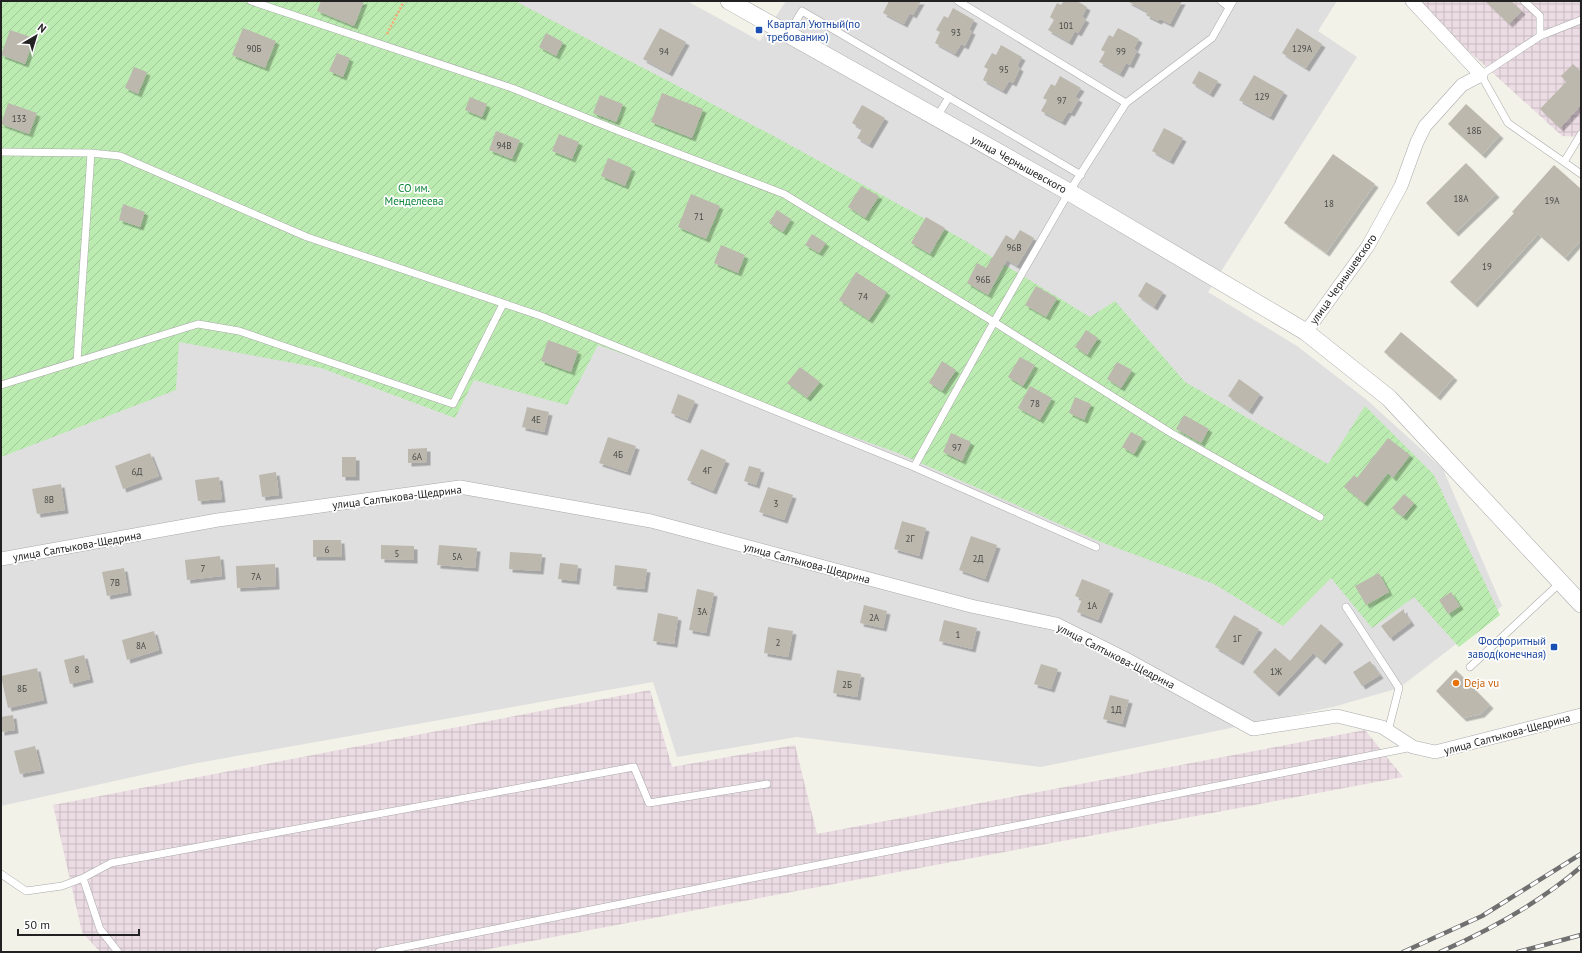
<svg xmlns="http://www.w3.org/2000/svg" width="1582" height="953" font-family="'PT Sans',sans-serif">
<style>
.residential{fill:#e0dfdf}
.industrial{fill:url(#industrial-grid)}
.garden{fill:url(#garden-furrows)}
.building{fill:#bcb8ae;filter:url(#shadow)}
.lines{fill:none;stroke-linecap:round;stroke-linejoin:round}
.service-casing{stroke:#a9a9a9;stroke-width:8}
.minor-casing{stroke:#a9a9a9;stroke-width:14}
.tertiary-casing{stroke:#a9a9a9;stroke-width:18}
.path{stroke:#faa972;stroke-width:2.5;stroke-dasharray:2 2;stroke-linecap:butt}
.service{stroke:#fff;stroke-width:7}
.minor{stroke:#fff;stroke-width:13}
.tertiary{stroke:#fff;stroke-width:17}
.rail-casing{stroke:#707070;stroke-width:4.5}
.rail{stroke:#fff;stroke-width:3;stroke-dasharray:9;stroke-linecap:butt}
.transit-dot{fill:#1a4fb4;stroke:#fff;stroke-width:1.5}
.food-dot{fill:#e8710a;stroke:#fff;stroke-width:1.5}
.labels{text-anchor:middle;dominant-baseline:central;stroke-width:3.5;stroke-linejoin:round;paint-order:stroke}
.number-label{font-size:9px;fill:#484845}
.transit-label{font-size:11px;fill:#164399;stroke:#fff;text-anchor:start}
.street-label{font-size:11px;fill:#222;stroke:#fff}
.park-label{font-size:11px;fill:#0c843a;stroke:#fff}
.food-label{font-size:11px;fill:#c56008;stroke:#fff;text-anchor:start}
</style>
<defs>
<pattern id="industrial-grid" width="8" height="8" patternUnits="userSpaceOnUse"><rect width="8" height="8" fill="#ebdbe3"/><path d="M0 4h8M4 0v8" fill="none" stroke="#c9bcc2"/></pattern>
<pattern id="garden-furrows" width="10" height="10" patternUnits="userSpaceOnUse"><rect width="10" height="10" fill="#bbebb0"/><path d="M-1 1l2-2M0 10L10 0M9 11l2-2" fill="none" stroke="#a0c997"/></pattern>
<filter id="shadow"><feDropShadow dx="3.5" dy="3.5" stdDeviation="0" flood-color="#0004"/></filter>
</defs>
<rect width="100%" height="100%" fill="#f2f2e9"/>
<path class="residential" d="M1,1H687L760,41L786,1H1337L1318,31L1357,57L1208,292L1297,346L1367,400L1443,469L1502,606L1451,648L1399,688L1333,707L1041,767L797,737L677,757L653,682L192,764L1,806Z"/>
<path class="industrial" d="M1414,1H1581V137L1562,136Z
M650,690L672,767L795,745L817,834L1365,730L1403,777L473,952H100L82,932L53,805Z"/>
<path class="garden" d="M1,1H515L768,133L964,240L1090,317L1115,301L1185,382L1328,464L1365,406L1434,475L1500,615L1459,647L1414,597L1372,628L1331,578L1283,626L1214,584L1098,541L898,453L598,345L567,405L474,380L455,418L321,368L179,342L176,390L1,457Z"/>
<path class="building" d="M321,1H364L354,26L317,11Z
M889,1H921L913,15L910,13L904,24L883,13Z
M1064,1H1077L1087,7L1082,17L1086,19L1078,33L1075,31L1069,42L1048,30L1054,20L1050,17L1057,3L1061,5Z
M1127,1H1182L1170,24L1160,19L1158,21L1146,15L1148,12Z
M1485,1H1511L1522,11L1509,24Z
M953,8L974,20L969,30L972,31L965,46L961,44L955,54L935,43L940,32L936,30L944,16L948,18Z
M243,28L276,41L265,68L232,55Z
M660,28L686,42L669,73L643,59Z
M1118,28L1139,39L1134,49L1137,51L1130,65L1126,63L1120,74L1099,62L1105,52L1101,50L1109,35L1113,37Z
M1297,28L1322,44L1306,68L1282,53Z
M10,30L34,38L25,64L1,55Z
M546,33L563,42L556,56L539,47Z
M1001,45L1022,57L1017,66L1020,68L1013,83L1009,81L1003,91L983,80L988,69L984,67L992,53L996,55Z
M337,53L350,58L343,77L329,71Z
M1573,64L1581,72V105L1560,128L1540,109L1566,82L1561,76Z
M134,67L147,72L138,94L125,88Z
M1199,71L1218,81L1210,94L1192,83Z
M1254,75L1284,92L1270,117L1239,100Z
M1060,76L1081,88L1075,97L1079,99L1071,113L1068,112L1062,122L1041,111L1047,100L1043,98L1051,84L1055,86Z
M662,93L703,109L692,138L651,122Z
M600,95L623,104L616,122L593,113Z
M470,97L487,104L482,117L465,110Z
M8,103L37,113L29,134L1,124Z
M1466,104L1500,135L1482,155L1448,124Z
M862,105L885,118L869,145L857,138L862,129L852,123Z
M1164,128L1183,138L1170,161L1152,151Z
M496,131L520,140L512,159L489,150Z
M559,134L579,142L572,159L552,151Z
M1333,154L1375,184L1326,253L1284,223Z
M608,158L632,168L625,186L601,176Z
M1466,163L1496,194L1455,233L1426,203Z
M1554,165L1581,189V240L1565,258L1538,234L1474,304L1450,282L1514,213L1512,212Z
M861,186L879,196L865,218L848,207Z
M691,194L720,206L706,239L678,227Z
M123,204L145,212L140,227L119,220Z
M777,210L791,219L783,232L769,223Z
M926,217L945,228L930,254L911,243Z
M1020,230L1034,238L1017,266L1007,260L988,295L967,283L977,263L986,268L1006,235L1014,240Z
M812,234L826,243L819,253L805,245Z
M721,245L745,255L738,273L714,263Z
M856,272L887,292L869,320L839,300Z
M1146,282L1163,292L1154,307L1138,296Z
M1036,286L1057,298L1046,317L1025,305Z
M1086,330L1098,338L1087,355L1075,347Z
M1401,332L1454,377L1437,397L1384,352Z
M548,340L578,351L571,372L541,361Z
M1020,357L1035,365L1023,386L1008,377Z
M942,361L956,370L942,391L929,383Z
M1117,362L1132,370L1121,388L1107,379Z
M800,367L820,382L807,398L787,383Z
M1239,379L1260,394L1249,411L1228,396Z
M1030,386L1052,398L1040,420L1018,408Z
M678,394L695,401L687,420L671,413Z
M1075,397L1091,404L1084,420L1069,413Z
M527,407L549,412L544,432L522,427Z
M1184,415L1209,429L1201,443L1176,429Z
M1131,432L1143,438L1134,454L1122,447Z
M951,433L971,442L962,461L943,452Z
M608,437L636,446L627,472L599,463Z
M1388,438L1410,455L1393,478L1388,473L1364,503L1344,487L1354,475L1357,478Z
M427,448V462L408,463V449Z
M701,449L726,460L713,491L687,480Z
M150,453L159,476L123,489L115,466Z
M342,457H356V477H342Z
M749,466L761,469L756,485L744,481Z
M276,472L279,495L262,497L259,475Z
M219,477L222,499L198,501L195,480Z
M61,484L65,510L37,514L32,489Z
M768,487L793,495L784,520L759,512Z
M1404,494L1414,503L1403,517L1392,508Z
M902,521L926,528L919,556L894,549Z
M971,536L997,545L985,579L959,570Z
M313,540H341L342,557H313Z
M381,545L414,546V560L381,559Z
M439,545L477,548L475,568L437,565Z
M510,552L542,554L540,571L509,569Z
M220,556L222,576L187,580L185,560Z
M560,563L578,565L576,581L558,579Z
M275,564L276,586L237,588L236,566Z
M615,565L647,569L644,589L613,586Z
M124,568L128,592L107,596L102,572Z
M1379,573L1389,592L1366,605L1355,586Z
M1082,579L1110,590L1098,620L1077,612L1082,599L1075,596Z
M697,589L714,593L706,633L689,630Z
M1451,592L1460,606L1448,614L1439,600Z
M864,605L887,611L883,628L860,623Z
M1404,609V612L1411,622L1390,638L1381,626Z
M658,613L678,617L674,644L653,641Z
M1234,615L1259,629L1240,662L1215,647Z
M944,620L977,628L972,649L939,641Z
M1321,624L1340,641L1322,661L1313,653L1276,693L1253,672L1275,648L1290,661Z
M768,627L793,631L788,657L764,653Z
M154,631L159,650L127,660L122,640Z
M84,655L90,679L70,684L64,660Z
M1370,661L1380,675L1362,686L1353,672Z
M1041,664L1058,669L1051,689L1034,684Z
M37,668L44,700L8,708L1,676Z
M837,670L861,674L857,697L833,693Z
M1456,670L1490,705L1481,714L1463,718L1436,691Z
M1110,695L1129,700L1122,724L1103,719Z
M13,715L15,730L1,732V717Z
M35,746L41,770L20,774L14,751Z"/>
<g class="lines">
<defs>
<path id="service" d="M251,1L512,88L619,131L784,194L994,322L1171,433L1320,517
M958,1L1126,103
M1221,1L1229,7
M1524,1L1540,16V36
M788,34L802,11L1081,175
M937,117L949,97
M1581,134L1564,162L1581,174
M1,152L91,153L120,156L307,237L541,316L914,467L1096,547
M1564,162L1508,123L1481,75L1540,36L1581,20
M77,361L91,153
M1,385L198,324L239,331L453,404L503,304
M914,467L994,322L1069,192L1126,103L1212,38L1233,1
M1346,607L1399,688L1388,731
M1470,667L1561,582
M1,874L26,891L62,886L83,878L100,929L118,952
M83,878L111,863L634,767L649,803L767,784
M379,952L1413,747"/>
<path id="minor" d="M1306,332L1368,246L1401,186L1417,142L1425,126L1462,85L1481,75L1412,1
M1,559L218,520L460,487L651,521L971,606L1056,624L1124,658L1253,729L1337,716L1382,727L1413,747L1435,752L1581,715"/>
<path id="tertiary" d="M729,1L1069,192L1306,332L1389,398L1581,604"/>
</defs>
<use href="#service" class="service-casing"/>
<use href="#minor" class="minor-casing"/>
<use href="#tertiary" class="tertiary-casing"/>
<path class="path" d="M387,34L404,1"/>
<use href="#service" class="service"/>
<use href="#minor" class="minor"/>
<use href="#tertiary" class="tertiary"/>
<defs>
<path id="rail" d="M1403,952L1482,916L1581,854
M1440,952C1490,930 1539,903 1581,867
M1518,952L1581,935"/>
</defs>
<use href="#rail" class="rail-casing"/>
<use href="#rail" class="rail"/>
</g>
<g class="transit-dot">
<rect x="755" y="26" width="8" height="8" rx="2"/>
<rect x="1550" y="643" width="8" height="8" rx="2"/>
</g>
<circle class="food-dot" cx="1456" cy="683" r="4"/>
<g class="labels">
<g class="number-label">
<text x="1066" y="25">101</text>
<text x="956" y="32">93</text>
<text x="254" y="48">90Б</text>
<text x="1302" y="48">129А</text>
<text x="664" y="51">94</text>
<text x="1121" y="51">99</text>
<text x="1004" y="69">95</text>
<text x="1262" y="96">129</text>
<text x="1062" y="100">97</text>
<text x="19" y="118">133</text>
<text x="1474" y="130">18Б</text>
<text x="504" y="145">94В</text>
<text x="1461" y="198">18А</text>
<text x="1552" y="200">19А</text>
<text x="1329" y="203">18</text>
<text x="699" y="216">71</text>
<text x="1014" y="247">96В</text>
<text x="1487" y="266">19</text>
<text x="983" y="279">96Б</text>
<text x="863" y="296">74</text>
<text x="1035" y="403">78</text>
<text x="536" y="419">4Е</text>
<text x="957" y="447">97</text>
<text x="618" y="454">4Б</text>
<text x="417" y="456">6А</text>
<text x="707" y="470">4Г</text>
<text x="137" y="471">6Д</text>
<text x="49" y="499">8В</text>
<text x="776" y="503">3</text>
<text x="910" y="538">2Г</text>
<text x="327" y="549">6</text>
<text x="397" y="553">5</text>
<text x="457" y="556">5А</text>
<text x="978" y="558">2Д</text>
<text x="203" y="568">7</text>
<text x="256" y="576">7А</text>
<text x="115" y="582">7В</text>
<text x="1092" y="605">1А</text>
<text x="702" y="611">3А</text>
<text x="874" y="617">2А</text>
<text x="958" y="634">1</text>
<text x="1237" y="638">1Г</text>
<text x="778" y="642">2</text>
<text x="141" y="645">8А</text>
<text x="77" y="669">8</text>
<text x="1276" y="671">1Ж</text>
<text x="847" y="684">2Б</text>
<text x="22" y="688">8Б</text>
<text x="1116" y="709">1Д</text>
</g>
<g class="transit-label">
<text x="767" y="24">Квартал Уютный(по<tspan x="767" dy="13">требованию)</tspan></text>
<text x="1546" y="641" text-anchor="end">Фосфоритный<tspan x="1546" dy="13">завод(конечная)</tspan></text>
</g>
<g class="street-label">
<text transform="translate(1019 164) rotate(29)">улица Чернышевского</text>
<text transform="translate(1343 279) rotate(-55)">улица Чернышевского</text>
<text transform="translate(397 497) rotate(-7)">улица Салтыкова-Щедрина</text>
<text transform="translate(77 546) rotate(-10)">улица Салтыкова-Щедрина</text>
<text transform="translate(807 563) rotate(15)">улица Салтыкова-Щедрина</text>
<text transform="translate(1116 656) rotate(27)">улица Салтыкова-Щедрина</text>
<text transform="translate(1507 734) rotate(-15)">улица Салтыкова-Щедрина</text>
</g>
<g class="park-label">
<text x="414" y="188">СО им.<tspan x="414" dy="13">Менделеева</tspan></text>
</g>
<g class="food-label">
<text x="1464" y="683">Deja vu</text>
</g>
</g>
<rect width="1582" height="953" fill="none" stroke="#222222" stroke-width="4"/>
<g transform="translate(36 36) rotate(38)" stroke="#ffffff" stroke-width="3" paint-order="stroke">
<path d="M0-3L7 15L0 10L-7 15Z" fill="#222222"/>
<text y="-6" font-size="11" font-weight="bold" text-anchor="middle" fill="#222222">N</text>
</g>
<path d="M18 929v6h121v-6" fill="none" stroke="#222222" stroke-width="2"/>
<text x="24" y="929" font-size="12" fill="#222222" stroke="#ffffff" stroke-width="3" paint-order="stroke">50 m</text>
</svg>
